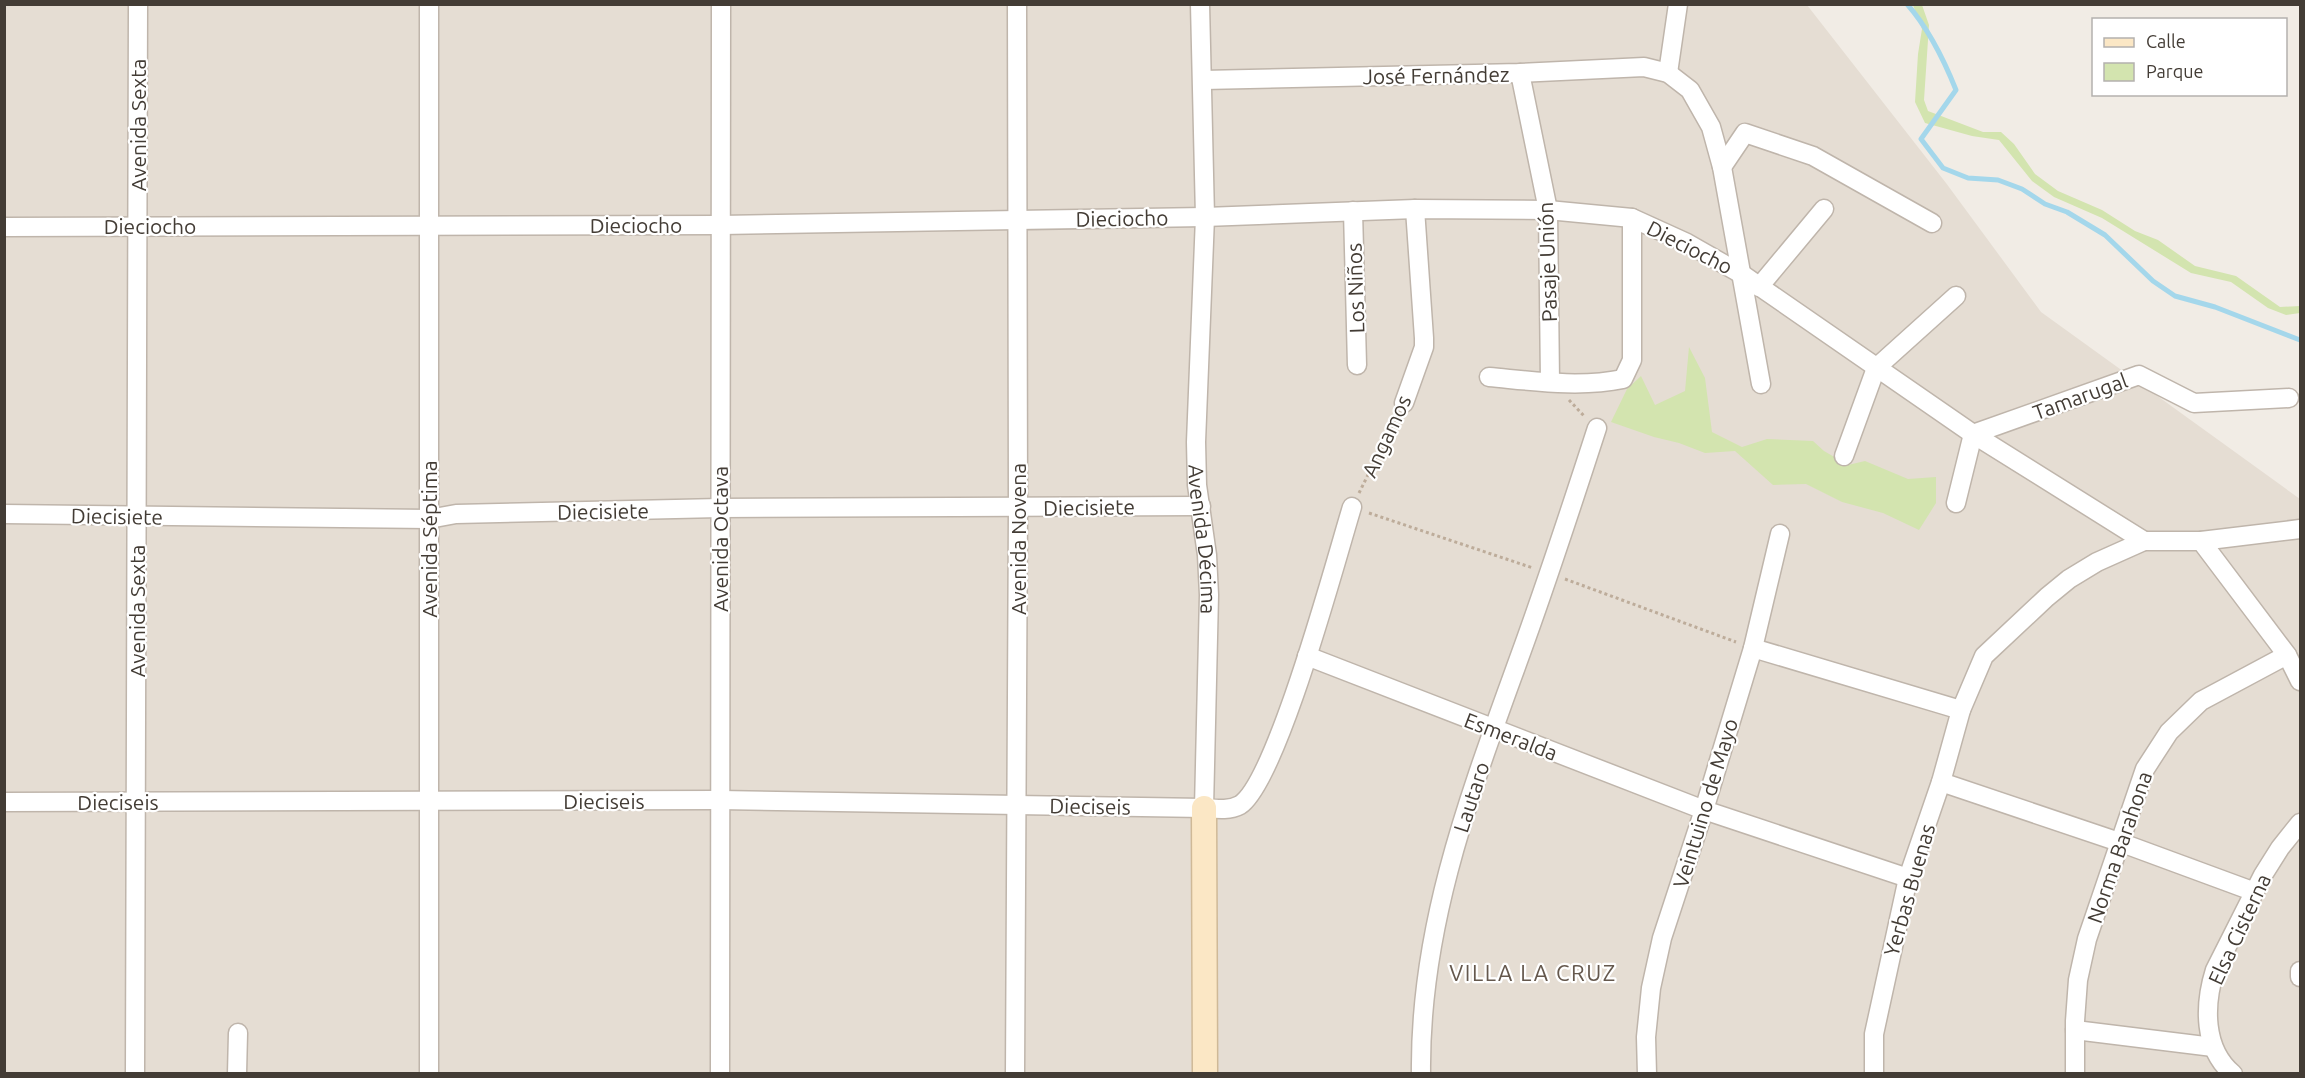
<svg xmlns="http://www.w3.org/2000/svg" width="2305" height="1078" font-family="Ubuntu,sans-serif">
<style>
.residential{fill:#e5ddd3}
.green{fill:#d3e4af}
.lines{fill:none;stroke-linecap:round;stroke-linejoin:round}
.stream{stroke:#a4d7eb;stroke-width:5}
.street-casing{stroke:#bfb5ab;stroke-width:21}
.secondary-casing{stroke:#cfb997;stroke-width:27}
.path{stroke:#bdac9a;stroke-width:3;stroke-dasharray:3 3;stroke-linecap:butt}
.street{stroke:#fff;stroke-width:18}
.secondary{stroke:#fbe7c5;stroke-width:24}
.labels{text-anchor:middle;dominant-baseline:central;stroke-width:4.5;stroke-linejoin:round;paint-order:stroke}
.street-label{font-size:21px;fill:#433c35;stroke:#fff}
.neighbourhood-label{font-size:22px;letter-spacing:1.5px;fill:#65584d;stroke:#fff}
</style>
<rect width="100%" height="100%" fill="#f1ece5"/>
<path class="residential" d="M5,5H1807L1946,183L2041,312L2300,499V1073L5,1074Z"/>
<path class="green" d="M1913,5H1922L1929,25L1924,100L1928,111L1983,132H2001L2014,144L2035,174L2058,191L2102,210L2135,231L2158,240L2195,266L2236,276L2280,307L2300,306V313L2286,315L2268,308L2231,282L2191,273L2102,218L2054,197L2032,181L1999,140L1972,136L1925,123L1915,102L1918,54L1922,29Z
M1689,347L1705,378L1712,432L1742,447L1767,439L1813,441L1824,451L1848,465L1865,461L1908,479L1936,477V503L1919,530L1883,513L1842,502L1806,484L1773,485L1735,451L1705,453L1679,443L1654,437L1611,422L1627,389L1641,376L1655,405L1685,391Z"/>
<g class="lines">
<path class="stream" d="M1907,4C1929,29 1944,60 1956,90L1921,139L1943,168L1968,178L1998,180L2022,189L2045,204L2067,212L2105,235L2153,281L2175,296L2215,307L2300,340"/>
<defs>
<g id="street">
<path id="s1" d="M1200,4L1205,217L1196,442L1197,485L1207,555L1209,595L1204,808"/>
<path d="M1520,73L1548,210L1550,382"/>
<path d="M1668,73L1678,4"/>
<path d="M1203,80L1520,73L1644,67L1668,73L1690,90L1711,127L1722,167L1761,384"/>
<path d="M1722,167L1745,133L1813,156L1932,223"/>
<path d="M1353,211L1357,365"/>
<path d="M4,227L721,225L1205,217L1415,209L1548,210L1632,218L1687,243L1743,275L1973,434L2144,541"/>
<path d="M1759,287L1824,209"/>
<path d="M1489,377C1533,381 1579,388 1623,379L1632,360V218"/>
<path d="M1404,403L1424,347V338L1415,209"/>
<path d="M1844,456L1876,368L1956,296"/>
<path d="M1956,503L1973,434L2139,375L2194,403L2289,398"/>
<path d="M4,514L429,519L456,514L720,508L1201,506"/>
<path d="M2201,541L2300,529"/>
<path d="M1753,648L1961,710"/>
<path d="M1307,656L1704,810L1908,878"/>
<path d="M1941,782L2122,843L2255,892"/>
<path d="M4,802L720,800L1204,808C1216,809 1229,811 1240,805C1277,781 1336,559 1352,507"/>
<path d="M2300,971V977"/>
<path d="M2075,1030L2213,1047"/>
<path d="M135,1074L138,4"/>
<path d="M237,1074L238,1033"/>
<path d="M429,1074V4"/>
<path d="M720,1074L721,4"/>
<path d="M1015,1074L1018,508L1017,4"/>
<path d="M1421,1074C1419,920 1475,781 1526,639C1551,569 1574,499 1597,428"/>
<path d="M1647,1074L1646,1037L1651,988L1662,938L1704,810L1753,648L1780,534"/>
<path d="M1874,1074V1034L1908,878L1941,782L1961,710L1984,656L2047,597L2069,579L2097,562L2144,541H2201L2287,655L2300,681"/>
<path d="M2075,1074V1021L2078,980L2087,939L2145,769L2169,732L2201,701L2287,655"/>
<path d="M2233,1074C2203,1049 2204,1005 2215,970L2263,875L2280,848L2300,823"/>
</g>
<path id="secondary" d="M1204,808L1205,1074"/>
</defs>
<use href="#street" class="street-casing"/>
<use href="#secondary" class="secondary-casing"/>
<path class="path" d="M1569,400L1585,417
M1359,493L1396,418
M1369,513L1533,568
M1565,579L1736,642"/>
<use href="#street" class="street"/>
<use href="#secondary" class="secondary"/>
</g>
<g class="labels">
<g class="street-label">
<text transform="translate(1436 75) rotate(-1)">José Fernández</text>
<text transform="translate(138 125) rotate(-90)">Avenida Sexta</text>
<text transform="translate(1122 218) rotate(-1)">Dieciocho</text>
<text x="636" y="225">Dieciocho</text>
<text x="150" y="226">Dieciocho</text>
<text transform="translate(1690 247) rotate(27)">Dieciocho</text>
<text transform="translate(1547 262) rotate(-92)">Pasaje Unión</text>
<text transform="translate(1355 288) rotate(-92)">Los Niños</text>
<text transform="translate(2080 396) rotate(-20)">Tamarugal</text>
<text transform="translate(1386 436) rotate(-65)">Angamos</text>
<text transform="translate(1089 507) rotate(-1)">Diecisiete</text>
<text transform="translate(603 511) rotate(-1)">Diecisiete</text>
<text transform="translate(117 516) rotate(1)">Diecisiete</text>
<text transform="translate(429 539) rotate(-90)">Avenida Séptima</text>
<text transform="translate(720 539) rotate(-90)">Avenida Octava</text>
<text transform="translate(1018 539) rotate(-90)">Avenida Novena</text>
<text stroke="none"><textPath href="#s1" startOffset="536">Avenida Décima</textPath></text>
<text transform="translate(137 611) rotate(-90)">Avenida Sexta</text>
<text transform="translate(1511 736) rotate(21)">Esmeralda</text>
<text transform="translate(1471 797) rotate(-72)">Lautaro</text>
<text x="604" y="801">Dieciseis</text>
<text x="118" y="802">Dieciseis</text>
<text transform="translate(1705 803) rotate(-73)">Veintuino de Mayo</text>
<text transform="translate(1090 806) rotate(1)">Dieciseis</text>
<text transform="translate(2119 847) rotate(-71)">Norma Barahona</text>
<text transform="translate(1909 890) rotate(-74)">Yerbas Buenas</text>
<text transform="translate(2239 929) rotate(-65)">Elsa Cisterna</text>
</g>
<g class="neighbourhood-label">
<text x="1533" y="972">VILLA LA CRUZ</text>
</g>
</g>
<rect width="2305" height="1078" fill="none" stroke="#433c35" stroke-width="12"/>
<rect x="2092" y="18" width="195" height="78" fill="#ffffff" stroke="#b4b1ae" stroke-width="1.5"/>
<rect x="2104" y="38" width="30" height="9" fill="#fbe7c5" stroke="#b4b1ae" stroke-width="1.5"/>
<text x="2146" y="48" font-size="18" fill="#433c35">Calle</text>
<rect x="2104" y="63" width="30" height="18" fill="#d3e4af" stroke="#b4b1ae" stroke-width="1.5"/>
<text x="2146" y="78" font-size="18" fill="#433c35">Parque</text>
</svg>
